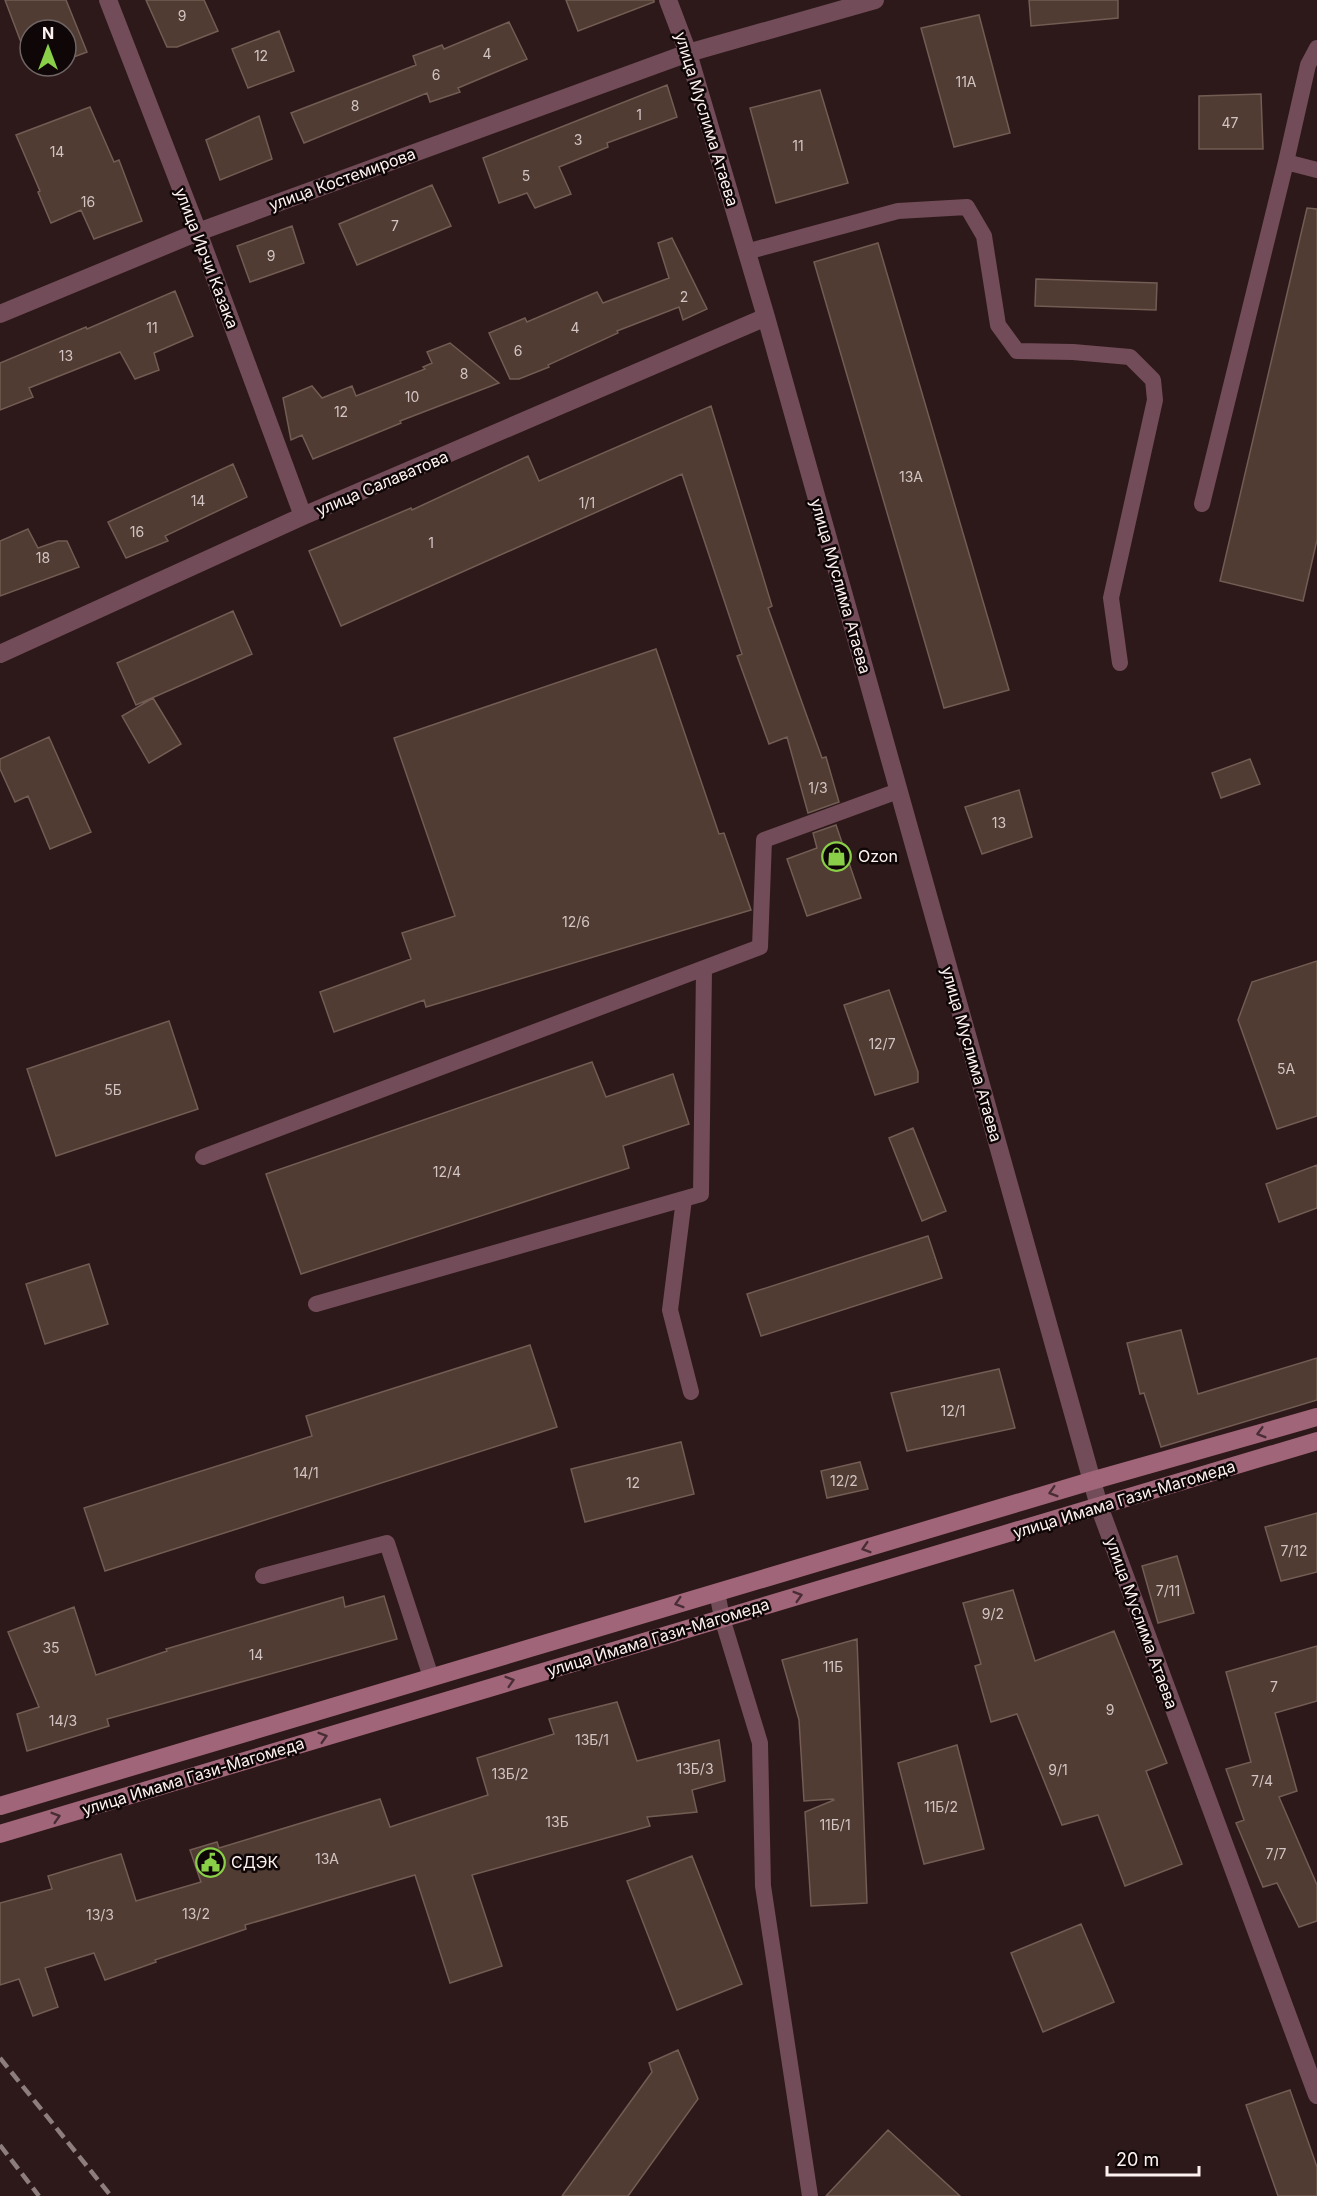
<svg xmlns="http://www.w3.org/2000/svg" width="1317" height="2196" font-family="Inter,sans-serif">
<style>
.building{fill:#503c33;stroke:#725c53;stroke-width:1.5}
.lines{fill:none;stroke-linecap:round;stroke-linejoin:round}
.lane{stroke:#724c59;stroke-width:16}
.street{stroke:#724c59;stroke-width:18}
.secondary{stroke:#a16579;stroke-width:18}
.rail{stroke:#8d7d7d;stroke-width:4.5;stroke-dasharray:12 6;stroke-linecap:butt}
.oneway{stroke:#492d35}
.labels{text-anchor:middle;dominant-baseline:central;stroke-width:5;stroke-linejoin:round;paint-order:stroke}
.number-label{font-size:14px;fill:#d2c4c2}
.street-label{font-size:16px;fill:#fef2f1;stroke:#0f0707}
.poi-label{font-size:16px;fill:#fef2f1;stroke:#0f0707;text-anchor:start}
</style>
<rect width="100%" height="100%" fill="#2d1919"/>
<path class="building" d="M5,0H66L87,52L66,60V30H30V66Z
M146,0H204L218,31L177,47H167Z
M566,0H654V2L578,31Z
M1029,0H1118V18L1031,26Z
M979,15L1010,133L954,147L921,28Z
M509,22L527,59L458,88L460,92L430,102L427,93L304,143L291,113L416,65L413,56L442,45L444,49Z
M279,31L294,71L248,88L232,49Z
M667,85L677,117L607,143L608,147L559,167L571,194L535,208L527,193L499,203L483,158Z
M820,90L848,183L776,203L750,108Z
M1261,94L1263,149H1199V96Z
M90,107L114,162L119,160L142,221L94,239L81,210L51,223L38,192L40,191L16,135Z
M259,116L272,159L220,180L206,140Z
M432,185L451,226L357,265L339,224Z
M1307,208L1317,209V540L1303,601L1220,581Z
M292,226L304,263L250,282L237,246Z
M672,238L707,309L683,320L679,307L617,331L618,333L548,365L549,367L519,379H510L489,333L525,318L527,322L597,292L603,303L669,278L658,243Z
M878,243L1009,690L944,708L814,262Z
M1036,279L1157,283L1156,310L1035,306Z
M175,291L193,336L154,353L159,370L135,379L120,352L29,388L33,397L0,410V363L86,327L87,329Z
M450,343L499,383L400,421L401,423L313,459L302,435L291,440L283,398L312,386L322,398L352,386L356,396L425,369L423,367L432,363L427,352Z
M711,406L772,606L768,608L822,758L826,757L839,802L808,813L787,737L769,744L737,656L742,654L682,474L341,626L309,551L411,508L412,510L528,456L539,481Z
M233,464L247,497L165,536L168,541L126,558L108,522Z
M28,529L38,548L58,541H67L79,567L0,596V541Z
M233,611L252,654L136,705L117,663Z
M656,649L719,834L724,833L751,910L426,1007L424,1000L334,1032L320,992L411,959L402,933L455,916L394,738Z
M153,698L181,744L149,763L122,716Z
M49,737L91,832L50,849L28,796L15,802L0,769V759Z
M1250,759L1260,784L1221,798L1212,773Z
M1019,790L1032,837L982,854L965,807Z
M836,825L861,898L807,916L787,859L817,848L813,833Z
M1317,961V1116L1277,1129L1238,1020L1252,982Z
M889,990L918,1072V1082L875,1095L844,1005Z
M169,1021L198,1109L56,1156L27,1069Z
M592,1062L606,1097L673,1074L689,1124L623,1146L629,1168L301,1274L266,1174Z
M913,1128L946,1211L922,1221L889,1138Z
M1317,1165V1208L1279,1222L1266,1184Z
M928,1236L942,1278L761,1336L747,1294Z
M89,1264L108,1324L45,1344L26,1284Z
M1181,1330L1198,1394L1317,1358V1400L1161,1447L1144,1393L1140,1394L1127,1343Z
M530,1345L557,1427L105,1571L84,1508L312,1436L306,1416Z
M999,1369L1015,1428L907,1451L891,1393Z
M681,1442L694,1494L585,1522L571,1469Z
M860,1462L868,1489L827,1498L821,1471Z
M1317,1513V1572L1281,1581L1265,1527Z
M1177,1556L1194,1613L1158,1623L1142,1566Z
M1013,1590L1035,1661L1114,1631L1167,1763L1146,1771L1182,1864L1125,1886L1098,1815L1062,1825L1017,1714L991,1722L975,1666L981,1664L963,1603Z
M384,1596L397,1639L107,1719L109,1726L27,1751L17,1714L39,1707L8,1632L74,1607L96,1675L167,1651L166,1649L343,1597L345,1607Z
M857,1639L867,1903L811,1906L805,1812L834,1800L833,1799L804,1801L799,1720L782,1660Z
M1317,1646V1701L1275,1713L1297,1791L1279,1797L1317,1885V1921L1299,1927L1277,1883L1263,1887L1236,1823L1244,1820L1226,1769L1251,1762L1226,1672Z
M617,1702L637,1761L719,1740L725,1781L692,1790L697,1812L647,1817L650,1826L472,1875L502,1966L450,1983L415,1875L245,1925L246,1929L155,1960L156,1962L105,1980L94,1953L45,1968L58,2007L33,2016L19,1979L0,1985V1903L52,1889L48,1876L121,1854L136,1901L201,1882L190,1850L217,1842L219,1848L380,1799L390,1827L488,1795L477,1758L554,1734L549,1719Z
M957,1745L984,1849L924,1864L898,1763Z
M692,1856L742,1984L677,2010L627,1881Z
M1081,1924L1114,2002L1043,2032L1011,1953Z
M678,2050L698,2099L628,2196H562L652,2072L649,2063Z
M1290,2090L1317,2167V2196H1278L1246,2105Z
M888,2130L960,2196H826Z"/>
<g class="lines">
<path class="lane" d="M1286,162L1317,170
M746,252L898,211L967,207L984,236L998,325L1017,351L1073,352L1130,357L1153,380L1155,400L1111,598L1120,663
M1202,504L1286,162L1308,65L1317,48
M203,1157L760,947L764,840L898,791
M684,1199L670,1310L691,1392
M316,1304L701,1194L704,969
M263,1576L387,1543L431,1677
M717,1592L722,1618L760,1743L763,1886L810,2196"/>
<path class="street" d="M108,0L198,232L303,516
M668,0L688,53L766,317L1099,1506L1317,2095
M0,314L198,232L688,53L875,0
M0,654L303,516L766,317"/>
<path class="secondary" d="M0,1806L1091,1481L1317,1417
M0,1834L1317,1441"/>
<path class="rail" d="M0,2058L111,2196
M0,2145L39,2196"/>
</g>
<defs><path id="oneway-chevron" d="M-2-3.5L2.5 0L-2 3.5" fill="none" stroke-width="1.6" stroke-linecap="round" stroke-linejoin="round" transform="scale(1.5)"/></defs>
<g class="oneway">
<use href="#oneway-chevron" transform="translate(1261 1433) rotate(164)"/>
<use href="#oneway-chevron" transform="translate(1053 1492) rotate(163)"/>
<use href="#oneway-chevron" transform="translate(866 1548) rotate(163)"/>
<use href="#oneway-chevron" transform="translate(798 1596) rotate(-17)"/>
<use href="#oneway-chevron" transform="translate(679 1603) rotate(163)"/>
<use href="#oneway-chevron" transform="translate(510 1681) rotate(-17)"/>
<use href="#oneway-chevron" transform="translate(323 1737) rotate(-17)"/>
<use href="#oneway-chevron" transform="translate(56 1817) rotate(-17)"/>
</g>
<defs>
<symbol id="shop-ring" viewBox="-11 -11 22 22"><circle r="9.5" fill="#0f0707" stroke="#89cf48" stroke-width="1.5"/><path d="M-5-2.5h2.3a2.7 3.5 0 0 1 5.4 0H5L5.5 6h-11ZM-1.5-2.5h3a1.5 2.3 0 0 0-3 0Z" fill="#89cf48"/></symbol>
<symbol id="civic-ring" viewBox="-11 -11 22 22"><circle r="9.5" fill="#0f0707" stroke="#89cf48" stroke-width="1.5"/><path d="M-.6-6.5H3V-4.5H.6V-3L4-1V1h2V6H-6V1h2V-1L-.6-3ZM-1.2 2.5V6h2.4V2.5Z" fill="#89cf48"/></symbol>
</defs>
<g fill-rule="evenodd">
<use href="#shop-ring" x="820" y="840" width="33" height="33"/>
<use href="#civic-ring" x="194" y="1846" width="33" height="33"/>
</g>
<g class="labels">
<g class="number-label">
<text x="182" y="15">9</text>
<text x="487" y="53">4</text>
<text x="261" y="55">12</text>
<text x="436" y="74">6</text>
<text x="966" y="81">11А</text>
<text x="355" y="105">8</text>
<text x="639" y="114">1</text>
<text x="1230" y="122">47</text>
<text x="578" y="139">3</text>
<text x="798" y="145">11</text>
<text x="57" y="151">14</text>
<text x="526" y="175">5</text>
<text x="88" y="201">16</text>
<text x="395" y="225">7</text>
<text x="271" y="255">9</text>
<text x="684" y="296">2</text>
<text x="152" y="327">11</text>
<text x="575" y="327">4</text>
<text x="518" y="350">6</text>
<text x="66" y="355">13</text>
<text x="464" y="373">8</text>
<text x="412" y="396">10</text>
<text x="341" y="411">12</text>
<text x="911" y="476">13А</text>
<text x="198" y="500">14</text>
<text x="587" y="502">1/1</text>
<text x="137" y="531">16</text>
<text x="431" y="542">1</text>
<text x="43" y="557">18</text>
<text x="818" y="787">1/3</text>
<text x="999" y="822">13</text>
<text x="576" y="921">12/6</text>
<text x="882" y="1043">12/7</text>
<text x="1286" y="1068">5А</text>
<text x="113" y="1089">5Б</text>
<text x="447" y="1171">12/4</text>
<text x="953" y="1410">12/1</text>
<text x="306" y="1472">14/1</text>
<text x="844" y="1480">12/2</text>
<text x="633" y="1482">12</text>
<text x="1294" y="1550">7/12</text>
<text x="1168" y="1590">7/11</text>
<text x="993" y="1613">9/2</text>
<text x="51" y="1647">35</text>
<text x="256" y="1654">14</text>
<text x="833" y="1666">11Б</text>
<text x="1274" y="1686">7</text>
<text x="1110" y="1709">9</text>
<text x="63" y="1720">14/3</text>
<text x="592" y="1739">13Б/1</text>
<text x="695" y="1768">13Б/3</text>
<text x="1058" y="1769">9/1</text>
<text x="510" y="1773">13Б/2</text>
<text x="1262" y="1780">7/4</text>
<text x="941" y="1806">11Б/2</text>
<text x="557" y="1821">13Б</text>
<text x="835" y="1824">11Б/1</text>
<text x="1276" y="1853">7/7</text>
<text x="327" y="1858">13А</text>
<text x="196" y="1913">13/2</text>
<text x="100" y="1914">13/3</text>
</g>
<g class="street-label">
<text transform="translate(707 119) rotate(73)">улица Муслима Атаева</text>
<text transform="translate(342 179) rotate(-20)">улица Костемирова</text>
<text transform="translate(207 258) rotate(69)">улица Ирчи Казака</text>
<text transform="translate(382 483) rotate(-23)">улица Салаватова</text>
<text transform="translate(841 586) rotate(74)">улица Муслима Атаева</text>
<text transform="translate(972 1054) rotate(74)">улица Муслима Атаева</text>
<text transform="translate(1124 1499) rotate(-17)">улица Имама Гази-Магомеда</text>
<text transform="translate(1142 1623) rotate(70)">улица Муслима Атаева</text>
<text transform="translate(658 1637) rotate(-17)">улица Имама Гази-Магомеда</text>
<text transform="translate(193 1776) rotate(-17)">улица Имама Гази-Магомеда</text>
</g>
<g class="poi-label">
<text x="858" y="856">Ozon</text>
<text x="231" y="1862">СДЭК</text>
</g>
</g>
<g transform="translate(48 48)"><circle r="28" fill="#0f0707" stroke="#6f6565" stroke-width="1.5"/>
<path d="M0-4.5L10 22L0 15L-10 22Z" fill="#89cf48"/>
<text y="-9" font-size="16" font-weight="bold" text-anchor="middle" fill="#fef2f1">N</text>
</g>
<path d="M1107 2166v9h92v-9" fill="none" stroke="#fef2f1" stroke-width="3"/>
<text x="1116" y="2166" font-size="18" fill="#fef2f1" stroke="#0f0707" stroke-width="4.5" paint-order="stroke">20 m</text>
</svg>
